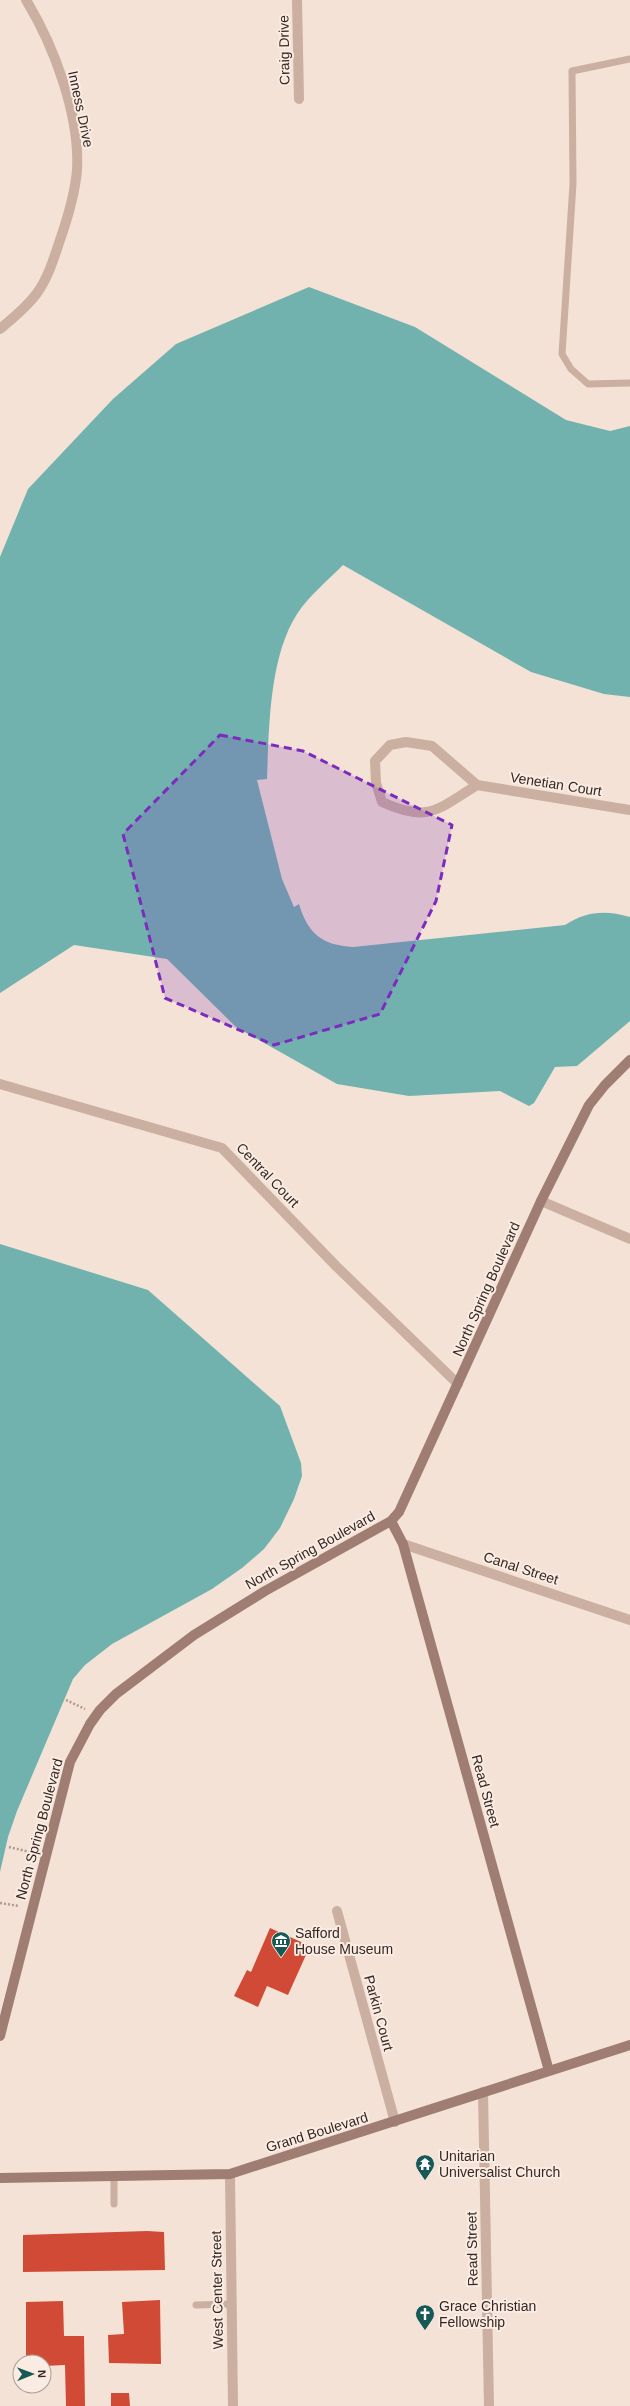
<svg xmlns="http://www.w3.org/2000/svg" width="630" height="2406" font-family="Arial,sans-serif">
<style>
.water{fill:#72b2ae}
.building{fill:#d14a35}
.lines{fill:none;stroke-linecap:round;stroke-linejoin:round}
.path{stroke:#b7998b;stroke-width:2.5;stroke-dasharray:2 2;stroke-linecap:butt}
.lane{stroke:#cbafa1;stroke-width:7}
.street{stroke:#cbafa1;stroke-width:10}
.secondary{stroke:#9f7d72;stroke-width:10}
.marked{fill:#7b2cbf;fill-opacity:0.2;stroke:#7b2cbf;stroke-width:3;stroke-dasharray:8 5;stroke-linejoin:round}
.labels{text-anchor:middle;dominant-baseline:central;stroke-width:4;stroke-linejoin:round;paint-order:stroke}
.street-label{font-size:14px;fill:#352824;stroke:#faece2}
.poi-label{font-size:14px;fill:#352824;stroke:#faece2;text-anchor:start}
</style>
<rect width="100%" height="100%" fill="#f3e2d5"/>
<path class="water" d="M309,287L415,327L566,420L610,431L630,426V697L604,694L531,672L343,565C328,580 309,596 297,614C269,658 269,728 267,779L257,780L282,879L294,907L299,904C308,934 322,945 353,947L565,925C587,911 605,910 630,917V1021L577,1066L555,1067L534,1103L529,1106L500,1091L409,1096L337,1084L236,1027L167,959L74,945L0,993V557L28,489L113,399L176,344Z
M0,1244L148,1290L280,1406L301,1463L302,1476L294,1499L280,1528L264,1549L242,1568L212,1589L112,1644L85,1665L73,1679L17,1811L8,1837L0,1872Z"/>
<path class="building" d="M270,1928L310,1946L288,1995L267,1986L258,2007L234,1996L247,1970L251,1972Z
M147,2231L164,2232L165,2270L23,2272V2235Z
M160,2300L161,2364L109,2363L108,2335L124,2334L122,2302Z
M63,2301L64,2336H84L85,2406H66L65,2365L44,2366V2362H26V2302Z
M111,2393H129L130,2406H111Z"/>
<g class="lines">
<path class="path" d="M66,1700L85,1709
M9,1847L34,1853
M0,1903L19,1906"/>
<path class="lane" d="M630,59L572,71L573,184L562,354L571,369L588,384L630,383
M114,2176V2204
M196,2305L231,2304"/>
<path class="street" d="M297,0L299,99
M0,329C13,318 27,307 37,293C48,278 54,258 60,240C68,217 75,194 77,170C80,115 54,46 26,0
M477,785C437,810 428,823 382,802L376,783L375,761L390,745L406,742L432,746L477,785L630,810
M0,1084L222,1148L337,1267L458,1384
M541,1201L630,1239
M403,1544L630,1620
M337,1911L395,2122
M483,2092L489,2406
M230,2174L233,2406"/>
<path class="secondary" d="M391,1521L403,1544L549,2071
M0,2036L70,1762L90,1724L100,1710L116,1694L194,1635L265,1591L391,1521L399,1512L541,1201L589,1105L605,1085L630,1060
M0,2178L230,2174L630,2045"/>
</g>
<path class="marked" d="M220,735L303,751L452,825L436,901L380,1014L274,1045L165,998L123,834Z"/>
<defs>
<symbol id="museum-pin" viewBox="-11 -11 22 30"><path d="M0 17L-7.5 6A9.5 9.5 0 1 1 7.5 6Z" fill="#175956" stroke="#faece2"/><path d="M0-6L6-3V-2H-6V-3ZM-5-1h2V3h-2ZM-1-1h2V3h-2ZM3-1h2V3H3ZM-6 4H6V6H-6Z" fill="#fff"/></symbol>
<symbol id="temple-pin" viewBox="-11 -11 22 30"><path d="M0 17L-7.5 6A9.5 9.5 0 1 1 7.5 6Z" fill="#175956" stroke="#faece2"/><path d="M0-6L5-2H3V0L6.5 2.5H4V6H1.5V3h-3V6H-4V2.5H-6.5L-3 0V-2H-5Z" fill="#fff"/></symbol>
<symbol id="church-pin" viewBox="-11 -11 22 30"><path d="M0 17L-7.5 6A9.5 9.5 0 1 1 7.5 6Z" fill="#175956" stroke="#faece2"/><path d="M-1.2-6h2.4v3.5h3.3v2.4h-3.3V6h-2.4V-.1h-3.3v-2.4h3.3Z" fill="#fff"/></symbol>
</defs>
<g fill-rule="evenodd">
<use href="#museum-pin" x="270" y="1930" width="22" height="30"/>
<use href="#temple-pin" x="414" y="2153" width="22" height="30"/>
<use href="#church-pin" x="414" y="2303" width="22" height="30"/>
</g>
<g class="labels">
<g class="street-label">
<text transform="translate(284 50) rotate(-91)">Craig Drive</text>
<text transform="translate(81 109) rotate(78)">Inness Drive</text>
<text transform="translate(556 784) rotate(9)">Venetian Court</text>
<text transform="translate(268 1175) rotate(46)">Central Court</text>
<text transform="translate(486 1289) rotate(-66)">North Spring Boulevard</text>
<text transform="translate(310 1550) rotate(-29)">North Spring Boulevard</text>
<text transform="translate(521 1568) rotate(18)">Canal Street</text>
<text transform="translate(486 1791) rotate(75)">Read Street</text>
<text transform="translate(39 1829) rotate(-75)">North Spring Boulevard</text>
<text transform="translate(379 2013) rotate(75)">Parkin Court</text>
<text transform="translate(317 2132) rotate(-17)">Grand Boulevard</text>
<text transform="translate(472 2249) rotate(-91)">Read Street</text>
<text transform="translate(217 2290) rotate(-91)">West Center Street</text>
</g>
<g class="poi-label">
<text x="295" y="1933">Safford<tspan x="295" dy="16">House Museum</tspan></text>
<text x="439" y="2156">Unitarian<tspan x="439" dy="16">Universalist Church</tspan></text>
<text x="439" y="2306">Grace Christian<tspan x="439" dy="16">Fellowship</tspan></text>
</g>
</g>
<g transform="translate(32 2374) rotate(89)"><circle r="19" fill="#faece2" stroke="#ab9e96"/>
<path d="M0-3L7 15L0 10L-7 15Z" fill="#175956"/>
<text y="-6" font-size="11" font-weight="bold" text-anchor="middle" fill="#352824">N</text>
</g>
</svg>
